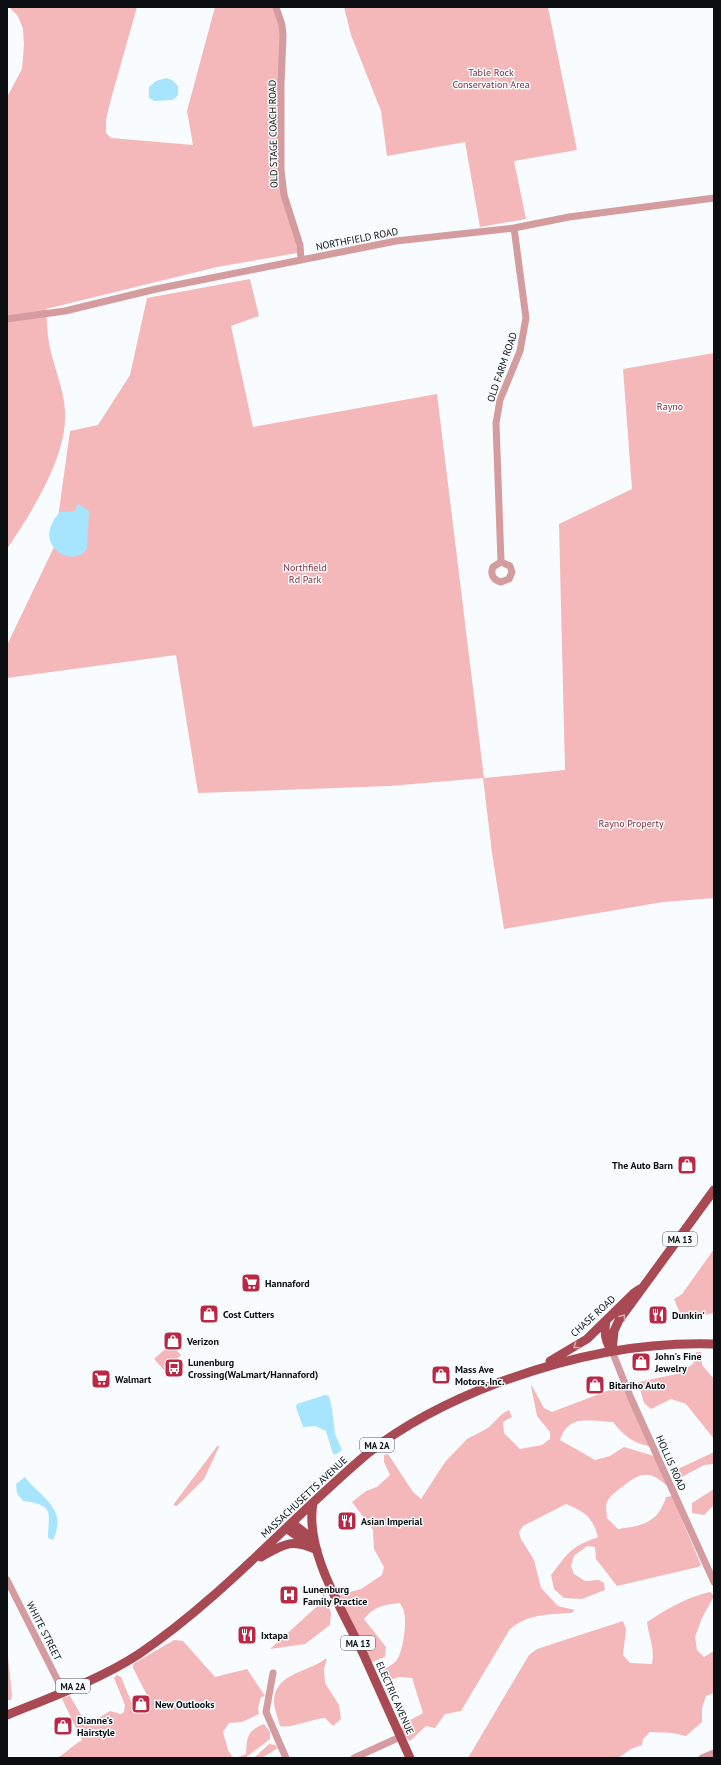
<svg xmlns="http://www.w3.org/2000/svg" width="721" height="1765" font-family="'PT Sans',sans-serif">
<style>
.green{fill:#f4b7ba}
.water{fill:#a7e4fe}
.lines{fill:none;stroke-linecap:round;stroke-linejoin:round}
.minor{stroke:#d49c9f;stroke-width:7}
.major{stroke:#a94953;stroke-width:9}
.oneway{stroke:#d4abb1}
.labels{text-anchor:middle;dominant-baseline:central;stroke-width:3;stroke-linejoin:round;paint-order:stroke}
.shield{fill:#f8fcfe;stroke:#535658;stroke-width:1}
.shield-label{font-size:9px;font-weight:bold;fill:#0c0f11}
.park-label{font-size:10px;fill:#852f3a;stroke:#f8fcfe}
.street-label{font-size:10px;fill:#0c0f11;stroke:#f8fcfe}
.poi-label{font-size:10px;font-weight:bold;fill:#0c0f11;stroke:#f8fcfe;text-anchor:start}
</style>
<rect width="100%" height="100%" fill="#f8fcfe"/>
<path class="green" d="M9,7H137L111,99L106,120V133L111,138L193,145L187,111L215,7H276L280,16L281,170L296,230L297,253L217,267L46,309C47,320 47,332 49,343C53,366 64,388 65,411C68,456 31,513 7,549V97L22,69L24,45L23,29L18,16Z
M344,7H548L577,150L514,161L526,219L480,227L465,142L387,156L381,111L351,35Z
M250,279L259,316L231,326L253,427L437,394L484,778L565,770L559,524L632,489L623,369L714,353V898L663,902L504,929L492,853L483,778L390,786L198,793L176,655L7,678V645L54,547L70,431L98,425L130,375L147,298Z
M714,1249V1313L683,1320L674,1299L682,1294Z
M171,1344L181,1355L165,1371L154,1359Z
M696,1352H701L702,1365L714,1379V1439L686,1404L671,1399L651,1409L644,1403L638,1382L677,1374L693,1364Z
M531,1386H532L544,1408L552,1412L615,1388L623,1389L650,1445L648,1446C633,1443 622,1434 613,1422C590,1421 569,1413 560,1440L595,1460L610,1456L624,1447L654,1456L666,1480V1485C649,1469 639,1473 622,1487C617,1491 610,1495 607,1502C605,1507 607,1514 607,1518L618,1529C642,1526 658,1523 666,1497L672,1496L701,1565L698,1567L617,1586L596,1559L595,1547L587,1546L574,1556L571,1566L574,1574L585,1581L599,1580L604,1583L605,1590L582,1599L564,1598L554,1589L551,1575C569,1552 569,1548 598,1537C592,1516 585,1512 566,1504L523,1526L519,1532L521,1539L534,1560L541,1588L558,1606L575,1610L571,1613C547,1615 530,1613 510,1629L461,1711L445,1714L435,1728L426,1726L410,1741L404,1736L401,1729L403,1724L423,1713L412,1678L400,1677L384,1681L380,1675C384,1667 391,1667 396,1661C403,1653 407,1623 404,1612C404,1609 401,1606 400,1603C383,1605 375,1606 364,1619L386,1647L385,1657L372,1662L368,1661L339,1595L361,1589L382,1575L384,1567L374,1549L373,1530L352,1502L366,1491L377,1487L390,1475L384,1462V1455L388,1454L413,1492L421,1499L445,1462L467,1439L488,1428L502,1414L509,1410L512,1417L503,1422L504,1433L520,1449L542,1445L550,1439V1432L537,1416Z
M218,1445L219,1447L204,1479L177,1506L173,1505Z
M714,1452V1464L704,1465L678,1479L673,1474L680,1468Z
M714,1489V1505L704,1515L692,1513V1503Z
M323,1589L331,1613L330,1625L305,1644L270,1649L323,1601Z
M710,1592L714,1596L702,1618L695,1637L697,1650L704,1657L714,1651V1693L706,1696L702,1708V1722L686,1736L673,1733L650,1732L643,1739L642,1745L631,1749L618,1758H468L529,1655L537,1649L623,1621L626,1629L623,1655L630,1663L652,1664C655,1648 649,1638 647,1622C665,1610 689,1596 710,1592Z
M174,1640L183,1641L215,1677L247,1669L265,1696L261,1697L258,1708L259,1714L242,1722L229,1723L223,1732L228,1750L233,1758H57C66,1753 73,1745 82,1740L62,1699L64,1697L70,1696L84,1720H95L110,1711L121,1714L124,1712L125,1705L114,1678L117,1675L121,1677L135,1711L146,1707L148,1697L133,1668V1664Z
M7,1648L12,1695L11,1700H7Z
M325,1659H327L324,1669L325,1683L339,1705L341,1719L333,1726L325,1718C312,1719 290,1729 280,1726C278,1718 274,1709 274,1701C275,1673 307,1673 325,1659Z
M264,1724L270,1732V1739L245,1758H236L246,1754C247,1736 247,1731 264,1724Z
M269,1744L275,1745L278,1748L262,1758H254Z"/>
<path class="water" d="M166,78L172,80L178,86V95L173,100L154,101L149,98V87L156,81Z
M79,504L89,511L87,548C74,571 29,545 60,512L75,511L77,505Z
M325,1395L329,1396L332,1409L335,1434L342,1450L337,1454H333L326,1431L315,1426L303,1427L296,1407L297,1404Z
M25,1477C42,1499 68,1508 53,1540L48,1538C48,1513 56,1505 23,1501L17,1493L16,1484Z"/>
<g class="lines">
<path class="minor" d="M276,7L282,25L283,36L281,84V170L284,195L300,245L301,260
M7,319L65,311L156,289L396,241L514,228L569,217L714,198
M501,562L510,566L512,572L509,579L501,582C493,580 490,574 493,567L501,562L496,423L500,400L520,351L526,318L514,228
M612,1351L630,1396L714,1582
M7,1580L63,1691
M273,1673L266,1712L286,1758
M354,1758L400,1737
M702,1758L714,1753"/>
<path class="major" d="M606,1321C604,1332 605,1342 612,1351
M612,1351L614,1331L619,1320L714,1190
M550,1361L587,1339L634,1293L640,1289
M313,1503C304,1553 346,1615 366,1660C381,1693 395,1725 410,1758
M292,1523L314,1540
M286,1528L309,1544
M261,1557C284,1544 291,1538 317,1550
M7,1715C49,1698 101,1679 139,1654C223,1597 290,1519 367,1454C407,1422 452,1400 500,1382C572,1356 637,1342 714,1344"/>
</g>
<defs><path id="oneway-chevron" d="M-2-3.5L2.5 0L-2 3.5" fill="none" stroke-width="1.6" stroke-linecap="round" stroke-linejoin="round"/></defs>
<g class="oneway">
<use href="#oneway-chevron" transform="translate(623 1317) rotate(-53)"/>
<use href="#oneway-chevron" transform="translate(576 1346) rotate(146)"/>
</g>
<defs>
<symbol id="shop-square" viewBox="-11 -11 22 22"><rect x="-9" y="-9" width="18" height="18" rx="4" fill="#b92844" stroke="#f8fcfe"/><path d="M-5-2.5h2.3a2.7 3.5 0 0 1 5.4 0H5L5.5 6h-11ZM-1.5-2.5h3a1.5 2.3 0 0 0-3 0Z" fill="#fff"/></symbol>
<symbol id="supermarket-square" viewBox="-11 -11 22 22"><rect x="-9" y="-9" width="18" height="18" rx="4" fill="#b92844" stroke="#f8fcfe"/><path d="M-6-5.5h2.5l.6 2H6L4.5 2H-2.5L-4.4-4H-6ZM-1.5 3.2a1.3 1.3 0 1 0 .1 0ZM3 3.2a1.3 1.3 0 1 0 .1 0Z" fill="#fff"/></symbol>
<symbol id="restaurant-square" viewBox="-11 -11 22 22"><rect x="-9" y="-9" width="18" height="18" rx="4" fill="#b92844" stroke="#f8fcfe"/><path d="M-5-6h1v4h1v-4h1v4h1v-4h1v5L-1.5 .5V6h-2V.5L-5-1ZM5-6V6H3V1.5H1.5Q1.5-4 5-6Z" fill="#fff"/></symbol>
<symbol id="bus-square" viewBox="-11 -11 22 22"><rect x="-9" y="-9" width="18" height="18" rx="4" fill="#b92844" stroke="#f8fcfe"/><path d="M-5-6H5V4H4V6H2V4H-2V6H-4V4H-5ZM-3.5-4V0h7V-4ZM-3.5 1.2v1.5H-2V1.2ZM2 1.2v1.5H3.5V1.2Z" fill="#fff"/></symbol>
<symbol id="hospital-square" viewBox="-11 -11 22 22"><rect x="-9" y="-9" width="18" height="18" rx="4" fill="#b92844" stroke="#f8fcfe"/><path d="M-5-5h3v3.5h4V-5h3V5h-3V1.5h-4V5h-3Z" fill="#fff"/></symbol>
</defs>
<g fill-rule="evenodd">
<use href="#shop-square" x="676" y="1154" width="22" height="22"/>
<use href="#supermarket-square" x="240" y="1272" width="22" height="22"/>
<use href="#shop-square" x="198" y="1303" width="22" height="22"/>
<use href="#restaurant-square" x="647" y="1304" width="22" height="22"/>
<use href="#shop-square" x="162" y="1330" width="22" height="22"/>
<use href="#shop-square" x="630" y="1351" width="22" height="22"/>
<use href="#bus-square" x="163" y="1357" width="22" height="22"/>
<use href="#shop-square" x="430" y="1364" width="22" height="22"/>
<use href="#supermarket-square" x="90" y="1368" width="22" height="22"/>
<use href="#shop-square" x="584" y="1374" width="22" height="22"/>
<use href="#restaurant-square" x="336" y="1510" width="22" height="22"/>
<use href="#hospital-square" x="278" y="1584" width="22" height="22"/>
<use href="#restaurant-square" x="236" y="1624" width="22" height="22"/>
<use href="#shop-square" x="130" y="1693" width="22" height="22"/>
<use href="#shop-square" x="52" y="1715" width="22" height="22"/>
</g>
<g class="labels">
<g class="shield">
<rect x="663" y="1232" width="34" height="14" rx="3"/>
<rect x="360" y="1438" width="34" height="14" rx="3"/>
<rect x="341" y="1636" width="34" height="14" rx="3"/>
<rect x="56" y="1679" width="34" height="14" rx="3"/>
</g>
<g class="shield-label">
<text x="680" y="1239">MA 13</text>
<text x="377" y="1445">MA 2A</text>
<text x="358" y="1643">MA 13</text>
<text x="73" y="1686">MA 2A</text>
</g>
<g class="park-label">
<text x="491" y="72">Table Rock<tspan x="491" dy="12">Conservation Area</tspan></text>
<text x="670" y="406">Rayno</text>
<text x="305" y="567">Northfield<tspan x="305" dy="12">Rd Park</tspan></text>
<text x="631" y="823">Rayno Property</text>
</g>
<g class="street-label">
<text transform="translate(273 134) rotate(-91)">OLD STAGE COACH ROAD</text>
<text transform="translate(357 239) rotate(-11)">NORTHFIELD ROAD</text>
<text transform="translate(502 367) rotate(-71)">OLD FARM ROAD</text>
<text transform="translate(593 1316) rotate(-42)">CHASE ROAD</text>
<text transform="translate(671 1463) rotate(66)">HOLLIS ROAD</text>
<text transform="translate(304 1497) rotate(-43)">MASSACHUSETTS AVENUE</text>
<text transform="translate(44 1631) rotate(63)">WHITE STREET</text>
<text transform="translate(395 1698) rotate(66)">ELECTRIC AVENUE</text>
</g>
<g class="poi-label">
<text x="673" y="1165" text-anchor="end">The Auto Barn</text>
<text x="265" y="1283">Hannaford</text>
<text x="223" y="1314">Cost Cutters</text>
<text x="672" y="1315">Dunkin'</text>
<text x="187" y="1341">Verizon</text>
<text x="655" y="1356">John's Fine<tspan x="655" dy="12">Jewelry</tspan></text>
<text x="188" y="1362">Lunenburg<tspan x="188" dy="12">Crossing(WaLmart/Hannaford)</tspan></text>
<text x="455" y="1369">Mass Ave<tspan x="455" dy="12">Motors, Inc.</tspan></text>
<text x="115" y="1379">Walmart</text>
<text x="609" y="1385">Bitariho Auto</text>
<text x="361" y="1521">Asian Imperial</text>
<text x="303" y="1589">Lunenburg<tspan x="303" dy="12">Family Practice</tspan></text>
<text x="261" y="1635">Ixtapa</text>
<text x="155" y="1704">New Outlooks</text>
<text x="77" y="1720">Dianne's<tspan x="77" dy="12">Hairstyle</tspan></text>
</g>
</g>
<rect width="721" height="1765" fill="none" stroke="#0c0f11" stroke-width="16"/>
</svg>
